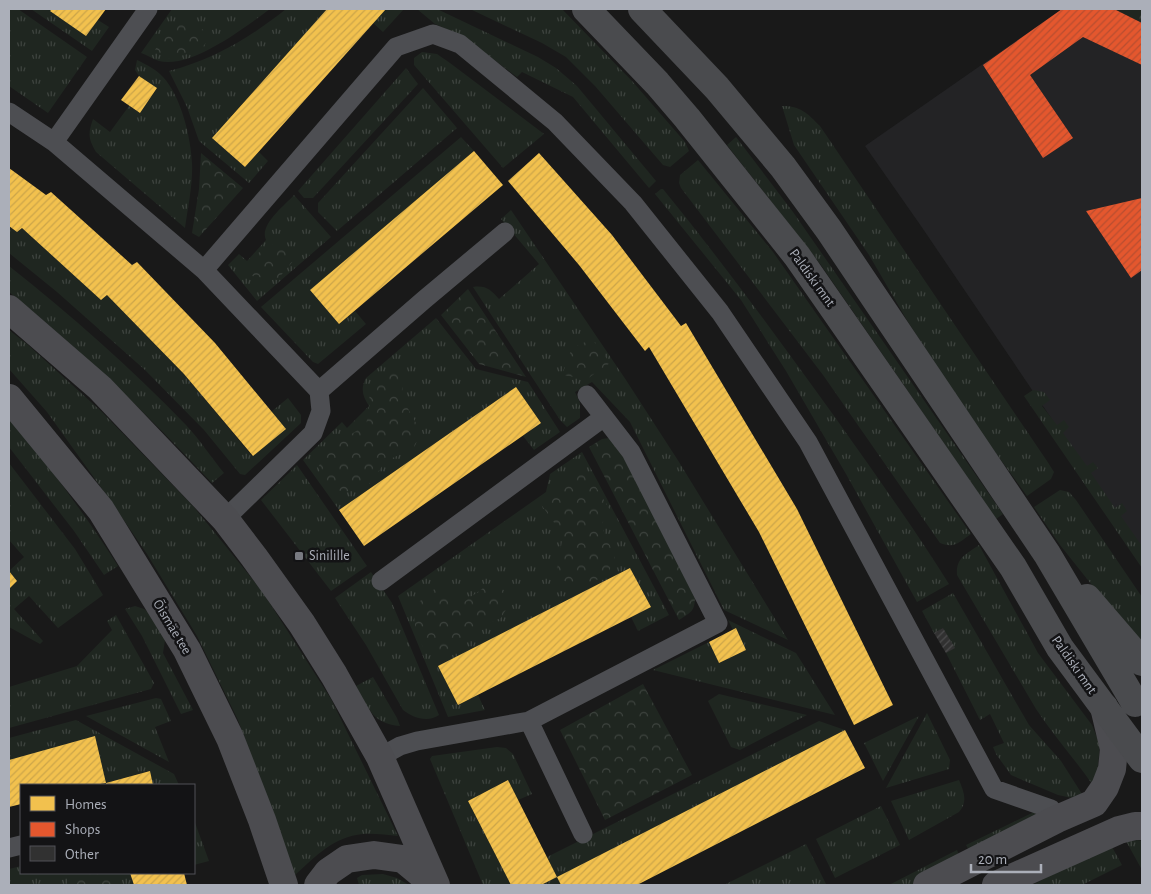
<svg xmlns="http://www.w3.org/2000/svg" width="1151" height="894" font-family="'Alegreya Sans',sans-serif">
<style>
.built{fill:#232325}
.grass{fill:url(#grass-tufts)}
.forest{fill:url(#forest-crowns)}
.homes{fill:url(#homes-hatch)}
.shops{fill:url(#shops-hatch)}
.building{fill:url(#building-hatch)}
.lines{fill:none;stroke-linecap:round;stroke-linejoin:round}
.street{stroke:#4d4e52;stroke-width:19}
.secondary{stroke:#4c4c50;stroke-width:28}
.primary{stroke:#4a4b4e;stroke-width:28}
.poi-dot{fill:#787a81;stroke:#131315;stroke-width:2}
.labels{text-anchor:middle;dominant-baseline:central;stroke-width:5;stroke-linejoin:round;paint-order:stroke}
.street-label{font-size:14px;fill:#abafb9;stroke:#131315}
.poi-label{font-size:14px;fill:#abafb9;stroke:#131315;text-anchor:start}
</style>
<defs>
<pattern id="grass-tufts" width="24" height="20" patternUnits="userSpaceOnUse" patternTransform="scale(1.25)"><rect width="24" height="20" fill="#1f2620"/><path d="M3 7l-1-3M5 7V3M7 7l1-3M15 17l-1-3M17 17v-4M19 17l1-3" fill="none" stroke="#3d433e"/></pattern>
<pattern id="forest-crowns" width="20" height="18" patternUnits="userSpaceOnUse" patternTransform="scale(1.25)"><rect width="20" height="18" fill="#1f2620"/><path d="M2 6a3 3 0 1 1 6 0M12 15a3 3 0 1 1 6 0" fill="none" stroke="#3d433e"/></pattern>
<pattern id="homes-hatch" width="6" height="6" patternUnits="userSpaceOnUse" patternTransform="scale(1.25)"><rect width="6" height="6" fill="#f2c14e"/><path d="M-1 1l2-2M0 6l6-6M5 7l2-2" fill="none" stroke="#cca54a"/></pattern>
<pattern id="shops-hatch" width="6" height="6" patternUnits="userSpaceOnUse" patternTransform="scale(1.25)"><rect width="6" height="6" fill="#e4572e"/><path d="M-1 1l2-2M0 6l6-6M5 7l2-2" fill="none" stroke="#b84e30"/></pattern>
<pattern id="building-hatch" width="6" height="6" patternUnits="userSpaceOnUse" patternTransform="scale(1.25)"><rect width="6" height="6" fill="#313131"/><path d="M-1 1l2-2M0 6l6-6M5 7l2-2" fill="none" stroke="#4c4c4d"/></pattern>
</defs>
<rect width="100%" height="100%" fill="#191919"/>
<path class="built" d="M1062,9H1114L1142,23V552L921,226L865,146Z"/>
<path class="grass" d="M9,9H18L87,57L48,113L9,86Z
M31,9H52L51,11L86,36L98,20L109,27L92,51Z
M172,9H270C245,27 192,69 159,61C153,59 147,55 141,53Z
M286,9H327L212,138L245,167L259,152L268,161L249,183L199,141L187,107L169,71C213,60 251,37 286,9Z
M386,9H404L383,32L373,23Z
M417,9H437L538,57L556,68L577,86L656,181L649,188L573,97L522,72L517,77L461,35L435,24Z
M470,9H562L632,81L685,142L689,151L670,167L663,165L595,86L566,57L542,43Z
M422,52L437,54L450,63L544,134L503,168L414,65V58Z
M137,60C147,65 156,69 163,77C181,96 191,138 192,163C193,184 188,207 185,228L96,152C88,138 88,134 93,119L110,132L129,106L140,113L157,89L139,76L135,70Z
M406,68L418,84L313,198H304L298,191Z
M423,88L457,128L337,231L318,212V203Z
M782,106C801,106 807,113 820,126L1047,461L1054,472L1051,479L1027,496L977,427L908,322L869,255L794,145Z
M461,137L474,151L311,290L339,324L355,311L366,324L318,364L313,362L261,307Z
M736,137L793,212L1003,514L996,519L821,265L727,145Z
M698,160L773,252L971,534C959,542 955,549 940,543L823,375L681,188L679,183L680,175Z
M661,189H663C724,264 781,342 837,420C875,474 914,528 949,584L917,602L846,474L786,371L741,300L655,194Z
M294,195L331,237L257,301L228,265L239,254L247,261L266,240C259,225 284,206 294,195Z
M511,210L626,380L679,462L788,640L724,610L630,422L592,382L575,392L580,403V418L567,427L560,420L473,287C486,285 491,290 499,299L539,264L501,219Z
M9,226L17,232L22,228L101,300L107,295L184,374L252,456L285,429L271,412L288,398L301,415V423L245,475L240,474L204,430L145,370L57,292L9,253Z
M9,266C71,315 131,368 186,425C200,440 211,457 224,473L212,483C147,414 82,351 9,292Z
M436,318L476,369L528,382L560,432L534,450L523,436L541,423L516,387L339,510L303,460L342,422L347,428L369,406C363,397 360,389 366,378Z
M9,330L27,344L102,412L193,506L262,591L331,699L398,836C387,835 374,833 363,834C333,837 316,856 295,875L238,720L197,636L147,554L110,500L47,412L9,369Z
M1033,390L1044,392L1050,400L1042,406L1057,425L1064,420L1069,427L1063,433L1087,466L1093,462L1098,468L1091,473L1115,508L1122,503L1127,511L1121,516L1142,546V568L1024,396Z
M9,417C48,465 85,514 118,566L104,575L74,531L9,447Z
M582,452L669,615L638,631L631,617L651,607L630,568L439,666L458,705L478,695L485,710L448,717L398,596L546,492L550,474Z
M9,463L75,549L103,595L58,628L29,596L14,609L43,641L40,644L9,627V589L17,581L9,571L24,557L9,540Z
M297,465L367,566L331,591L261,500Z
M1060,490L1069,492L1076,500L1142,597V648L1060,545L1034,507Z
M979,545L1038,653L1092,725L1100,745L1097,775L1092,784C1074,758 1053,735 1036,709L957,575C956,558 965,555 979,545Z
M371,572L392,603L439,715C428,723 413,718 403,710L366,645L335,598Z
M953,593L1029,725L1061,761L1082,794L1072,798L1058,795L1011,775L996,754L993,747L1004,743L990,714L980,720L946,653L954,648L943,628L934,633L922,611Z
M135,606L144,609L150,614L165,640L163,653L193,710L181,714L142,636L125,609Z
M116,615L154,683L151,689L9,728V687L77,666L112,630L107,621Z
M728,620L796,653L835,715L653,670L709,642L719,663L746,650L736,629L733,630Z
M373,677L397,718L400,726C372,724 368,707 356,686Z
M719,694L807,715L740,750L731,747L708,701Z
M156,698L161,699L171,721L155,727L169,762L86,716Z
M927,713L950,760L949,769L886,788Z
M919,716L883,781L864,743Z
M76,720L174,774L179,785H153L149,771L106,783V785H95L105,783L95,737L9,760V738Z
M819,721L845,730L558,877L561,885H541L557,877L547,857Z
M497,747L506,748L513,754L532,794L518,800L508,780L468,801L511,885H483L430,759L432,756Z
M959,780C964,792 968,802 959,812L909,840L891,801Z
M881,806L900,845L835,878L816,839Z
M1034,812L1038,814L971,854L966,845Z
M194,820L209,861L194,865Z
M1137,840L1142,841V870L1126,841Z
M806,844L826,884L724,885Z
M1111,845L1122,865L1082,885H1032Z
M957,850L961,860L912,885H889Z
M21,866V873H130L134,885H9V869Z
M383,874L397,878L409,885H359L357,878L362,875Z"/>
<path class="forest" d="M1114,9H1142V23Z
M192,22L212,36L199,51L169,59L155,50L167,28Z
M201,153L243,188L199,237L192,233L199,189Z
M283,239L294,260L277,280L252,276L258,253Z
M468,289L526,377L479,364L441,315Z
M592,339L610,363L587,379L562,375L572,348Z
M403,372L402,398L421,432L414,448L386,461L369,484L346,492L328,488L318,467L332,446L366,425L370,402L368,385L384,373Z
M609,438L616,441L695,594C695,611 693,611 679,620L589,447L602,439Z
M585,469L610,510L601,525L615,557L607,576L575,588L556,575L563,535L540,503Z
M493,581L513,598L501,618L465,633L458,646L428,656L416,634L413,607L438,586L461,604Z
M643,684L692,775L605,820L560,730Z
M82,873H110L122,885H67L68,880Z"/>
<path class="homes" d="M52,9H106L86,36L50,11Z
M327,9H386L245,167L212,138Z
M139,76L157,88L140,113L121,100Z
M474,151L503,185L339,324L310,290Z
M539,153L612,235L681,326L686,323L797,509L893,705L854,725L759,532L649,347L645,351L579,265L508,181Z
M9,168L46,195L51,192L132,265L137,262L215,343L286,429L253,456L184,374L107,295L101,300L22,228L17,232L9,226Z
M516,387L541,423L364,546L339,510Z
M630,568L651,607L458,705L438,666Z
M9,571L17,581L9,589Z
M736,628L746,650L719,663L709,642Z
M845,730L865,768L637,885H561L557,877Z
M95,736L106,783L95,785H21V804L9,807V760Z
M150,771L153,785H106V783Z
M508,780L557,877L541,885H511L468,801Z
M130,873H184L187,885H134Z"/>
<path class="shops" d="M1062,9H1114L1142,23V65L1083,37L1030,75L1073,138L1043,158L983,65Z
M1142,198V270L1131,278L1086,211Z"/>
<path class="building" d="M943,628L955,648L946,653L934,633Z"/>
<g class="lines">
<path class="street" d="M9,112L54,142L204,270L319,391L321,411L313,433L225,519
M54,142L148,9
M204,270L396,47L433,34L460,44L555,122L633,203L720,312L808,442L994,789L1051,809L1057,819
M319,391L425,299L505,232
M381,581L604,417
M529,721L583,834
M380,757L400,746L417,741L529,721L718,623L631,452L587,395
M9,848L21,845"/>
<path class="secondary" d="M9,309L100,388L225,519L254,557L302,624L334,675L380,757L436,885
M9,398L101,510L187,650L230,738L262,820L284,885
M318,885L328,872L347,859L374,855L403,859L432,883
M927,885L1057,819L1094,803L1105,787L1112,769L1114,749L1104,707
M996,885L1119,830L1135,826H1142"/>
<path class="primary" d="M586,9L657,83L687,118L797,256L1013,567L1060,648L1142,759
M642,9L717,88L783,167L829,230L1047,554L1135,703
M1087,598L1142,662"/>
</g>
<rect class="poi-dot" x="294" y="551" width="10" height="10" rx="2.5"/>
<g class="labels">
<g class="street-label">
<text transform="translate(812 278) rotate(54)">Paldiski mnt</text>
<text transform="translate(172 627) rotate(59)">Õismäe tee</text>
<text transform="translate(1074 665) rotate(55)">Paldiski mnt</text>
</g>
<g class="poi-label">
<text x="309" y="556">Sinilille</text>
</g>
</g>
<rect width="1151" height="894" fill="none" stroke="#abafb9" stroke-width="20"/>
<rect x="20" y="784" width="175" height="90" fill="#131315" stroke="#505157"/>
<rect x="30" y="796" width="25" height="15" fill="#f2c14e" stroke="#505157"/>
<text x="65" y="809" font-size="15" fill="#abafb9">Homes</text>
<rect x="30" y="822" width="25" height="15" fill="#e4572e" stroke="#505157"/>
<text x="65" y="834" font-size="15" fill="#abafb9">Shops</text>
<rect x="30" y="846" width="25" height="15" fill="#313131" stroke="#505157"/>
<text x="65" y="859" font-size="15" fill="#abafb9">Other</text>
<path d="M971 864v8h70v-8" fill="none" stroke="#abafb9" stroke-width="2.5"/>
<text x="978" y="864" font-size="15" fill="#abafb9" stroke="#131315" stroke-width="4" paint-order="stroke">20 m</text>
</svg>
